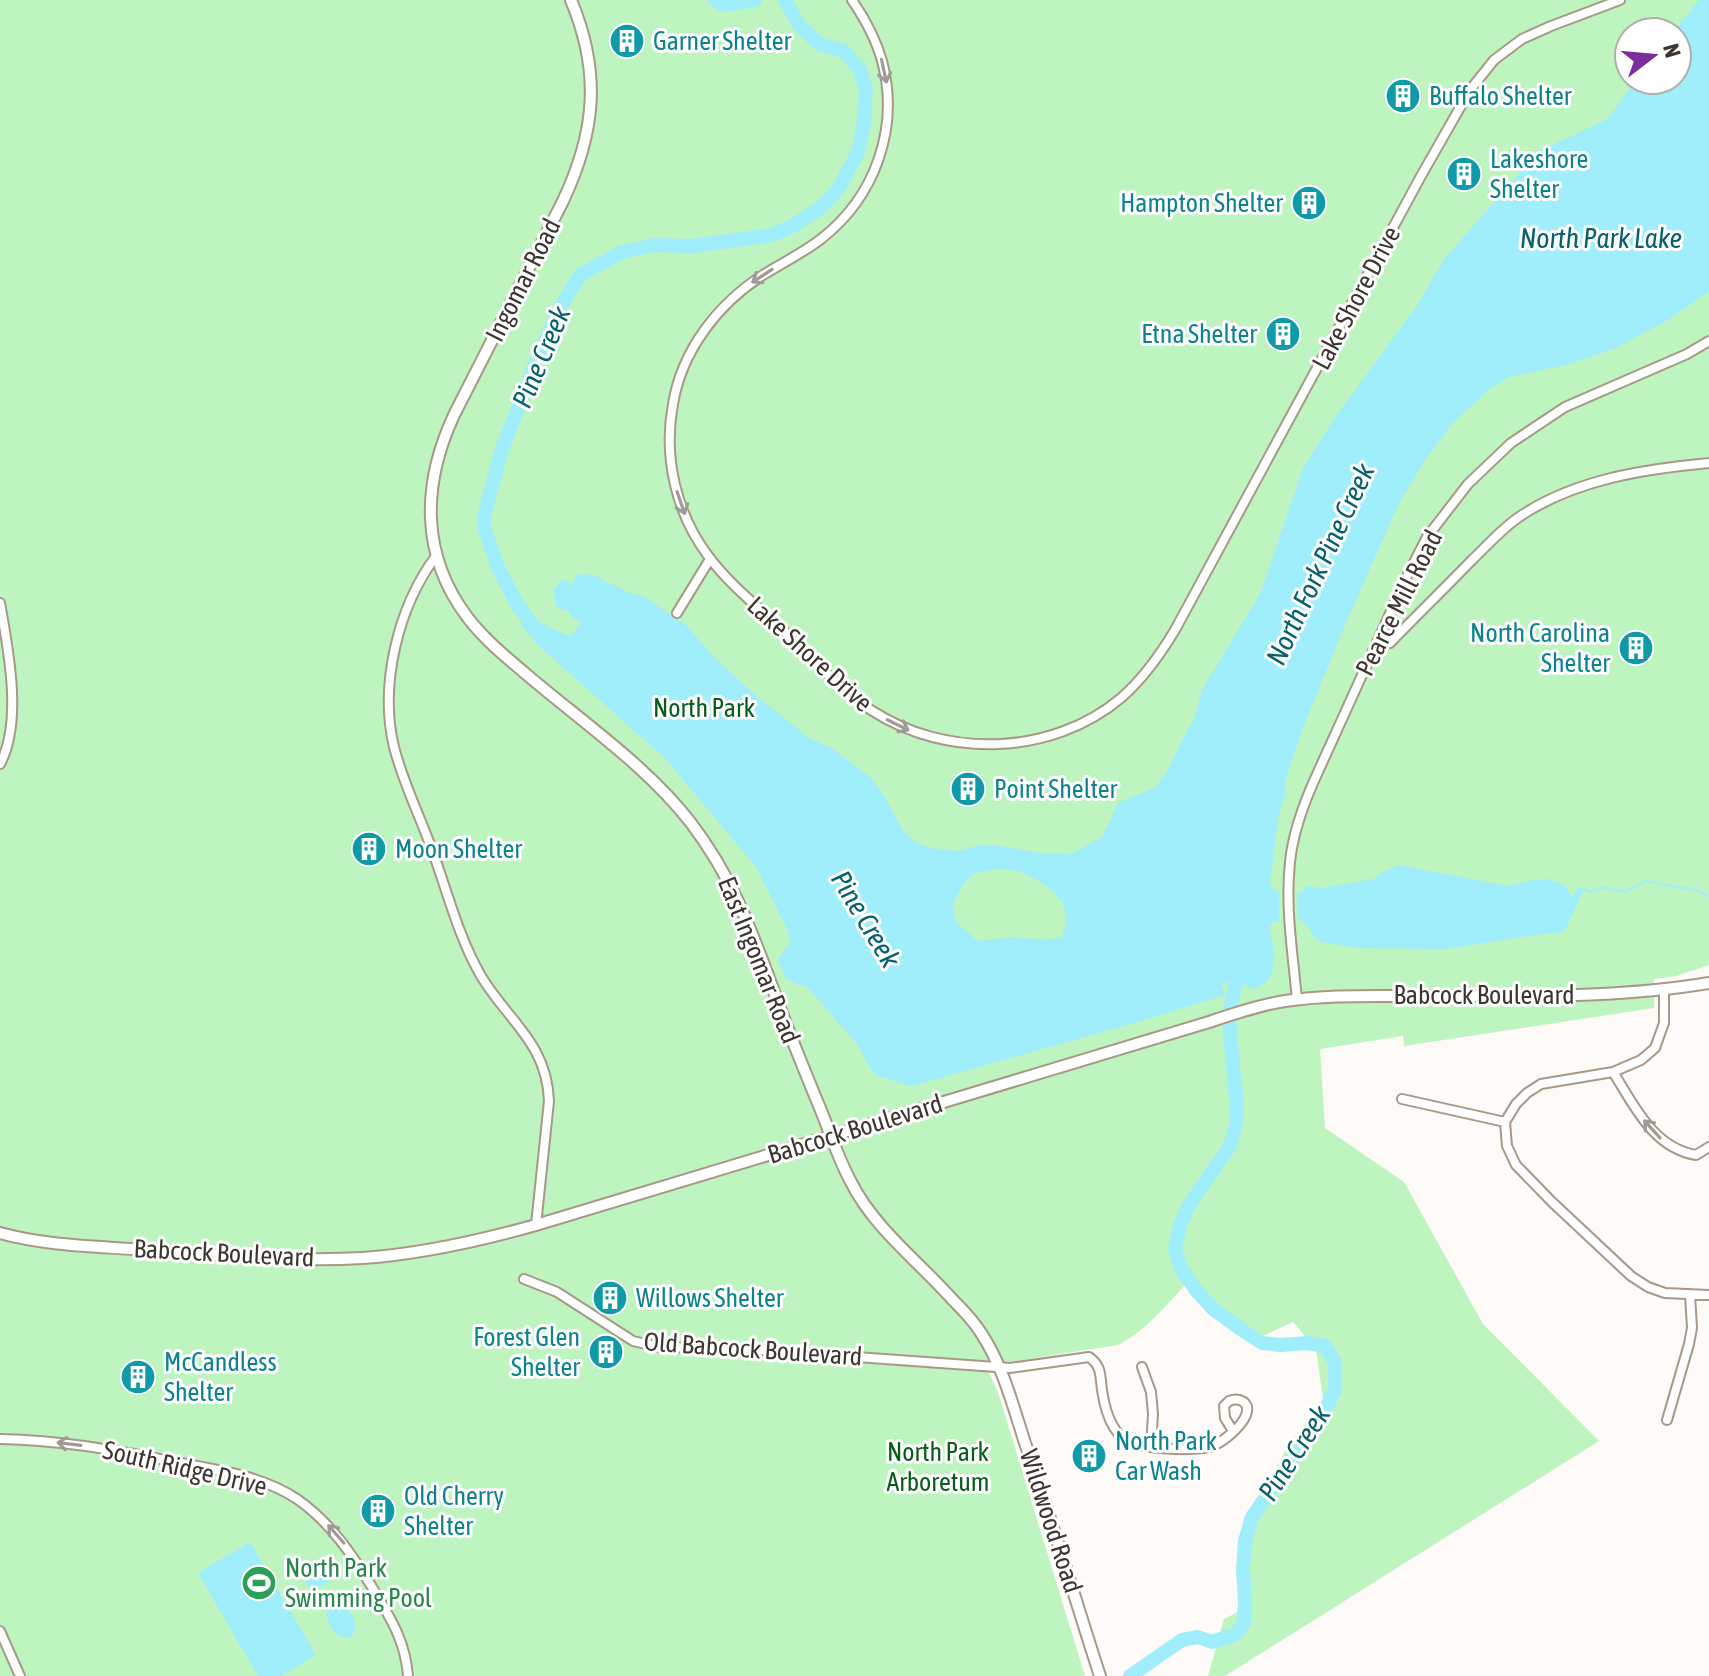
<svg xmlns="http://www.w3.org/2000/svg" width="1709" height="1676" font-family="'Asap Condensed',sans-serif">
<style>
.green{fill:#bef4bf;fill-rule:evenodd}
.water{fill:#a0edfc;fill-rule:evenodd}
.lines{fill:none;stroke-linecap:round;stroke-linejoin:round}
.stream{stroke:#a0edfc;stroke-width:2}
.river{stroke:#a0edfc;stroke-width:14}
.minor-casing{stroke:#a89887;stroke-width:12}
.major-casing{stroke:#a89887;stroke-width:14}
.minor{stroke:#fff;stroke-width:8}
.major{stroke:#fff;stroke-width:10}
.oneway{stroke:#9e9a97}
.labels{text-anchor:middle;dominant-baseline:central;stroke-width:6;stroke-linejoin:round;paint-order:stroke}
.culture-label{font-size:26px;fill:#0d838f;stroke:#fff;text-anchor:start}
.street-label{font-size:26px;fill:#3d362f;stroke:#fff}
.park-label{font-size:26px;fill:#075e19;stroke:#fff}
.leisure-label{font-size:26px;fill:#27864d;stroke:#fff;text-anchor:start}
.water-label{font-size:28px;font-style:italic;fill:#06616e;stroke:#fff}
</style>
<rect width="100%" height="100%" fill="#fefaf7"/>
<path class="green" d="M0,0H1709V965L1676,976L1654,979V1008L1404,1046L1403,1036L1320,1049L1325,1128L1404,1182L1483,1324L1599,1441L1225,1676H1208L1224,1619L1244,1609L1250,1519L1286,1449L1323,1399L1316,1349L1293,1322L1254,1340L1187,1283C1166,1305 1146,1331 1118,1345L1009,1362L983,1360L998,1392L1085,1676H0ZM1629,32H1677V80H1629Z"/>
<path class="water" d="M1699,0H1709V291L1668,320L1616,348L1566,365L1509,377L1487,391L1451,425L1426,459L1399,503L1344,627L1301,733L1285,782V795L1279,813L1270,880L1272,888L1279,893V921H1274L1269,928C1274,944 1279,969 1266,982C1262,985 1258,987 1253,989L1236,982L1221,983L1225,995L1134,1023L915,1085H906L874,1074L857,1044L808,988L786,979L778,959L790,944L788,931L756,867L665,758L539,646L522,626L521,613H528L548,627L571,636L581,623L572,617L569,611L557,608L553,591L562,579L572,585L576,575C587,573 600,574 608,584L616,585L626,592L643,596L687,626L714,657L745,686L810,739L832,748L872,779L886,799L903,831L916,842L930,848L959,851L979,845L1001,846L1040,853L1071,854L1102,837L1118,803L1154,788L1165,775L1195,716L1202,690L1261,592L1303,468L1336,416L1416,307L1445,258L1539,151L1608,119L1635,80H1677V32H1673ZM996,869L1021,871L1047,886L1063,903L1067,920L1062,937L1047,940L1014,937L978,941L956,922L953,904L962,886L973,874Z
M1399,865L1508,886L1534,880L1548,879L1564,884L1572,897L1579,886L1584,889L1564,932L1542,934L1445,949L1357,948L1317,941C1312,933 1307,921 1298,920L1297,893L1302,892L1306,886L1321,888L1374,879L1383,872Z
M250,1542L316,1655L281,1676H258L198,1573Z
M318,1565L327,1569L330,1575L329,1582L316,1589L308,1587L305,1580L306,1572Z
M334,1601C349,1605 362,1623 351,1637C334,1640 324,1620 327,1605Z"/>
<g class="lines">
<path class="stream" d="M1582,891L1584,889L1591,892L1600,887L1625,892L1646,881L1699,891L1709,896"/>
<path class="river" d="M715,0L724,5L755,0
M533,626L517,604L499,570L484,528L485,512L502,449L537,359L559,310L580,275L622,252L654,245L693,246L772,235L793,226L820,208L839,188L858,152L864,122L866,90L860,70L844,51L819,44L799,25L785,0
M1130,1676L1182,1640L1198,1637L1212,1642L1236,1634L1244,1623L1245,1601L1243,1569L1245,1541L1252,1517L1322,1417L1335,1389V1362L1325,1346L1307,1343L1281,1345L1262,1343L1242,1330L1213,1309L1195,1289L1181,1268L1175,1249L1180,1225L1189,1205L1230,1146L1236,1124L1237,1106L1230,1034L1229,1014L1236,982L1231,965"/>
<defs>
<path id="minor" d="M852,0C865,19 876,39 882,61C900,128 875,197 821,239C803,253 782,263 763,275C718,304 682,350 673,404C663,457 676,514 709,557C730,585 758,607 784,631C812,658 839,689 871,710C946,759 1052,756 1121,698C1144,678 1160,655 1175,630L1421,176L1470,90L1494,60L1522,39L1551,26L1620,0
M436,556C398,607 379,685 394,747C403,783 420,816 432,850C448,893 458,936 481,976C508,1021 547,1043 549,1101L536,1225
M0,603C8,648 23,722 0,764
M677,613L710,559
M1376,645L1390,643C1417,615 1445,588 1472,560C1488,545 1503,527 1522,515C1577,479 1645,469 1709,463
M1664,989V1023L1655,1048L1641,1060L1613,1072L1541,1084L1527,1093L1516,1104L1505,1122L1507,1146L1516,1165L1552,1202L1631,1276L1648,1287L1665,1293L1709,1295
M1297,1000C1293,954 1285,908 1290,862C1293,831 1305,800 1318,772L1408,574L1427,537L1468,484L1511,443L1565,407L1687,354L1709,341
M1613,1072C1634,1105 1653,1148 1696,1155L1709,1147
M1402,1099L1505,1122
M524,1279L557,1292L633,1341L659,1347L744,1349L1010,1368L1089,1357C1102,1366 1100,1376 1102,1390C1105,1411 1112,1438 1135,1444C1153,1449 1199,1452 1215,1445C1225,1440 1242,1426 1246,1415C1251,1402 1239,1397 1229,1401L1224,1406L1225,1418L1233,1431
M1142,1367L1151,1392L1153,1414L1151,1446
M1667,1420L1689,1344L1692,1328L1690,1295
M0,1439C59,1440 117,1450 175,1462C217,1470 261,1475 297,1499C330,1522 351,1553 372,1587C390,1618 405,1639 408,1676
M0,1631L20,1676"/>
<path id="major" d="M571,0C601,72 596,131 563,201L454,415C422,484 420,555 468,618C484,639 506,657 526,674C581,721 647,766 691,823C732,877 750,927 773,989C788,1031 805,1072 822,1113C831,1136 839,1160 851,1182C874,1228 918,1261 952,1299C963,1310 973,1320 981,1333C1003,1366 1013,1406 1025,1443C1052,1520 1075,1599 1100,1676
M0,1233C47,1246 96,1246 145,1250C217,1255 290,1262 363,1258C422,1254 479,1241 536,1225L1209,1022C1233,1014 1259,1005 1285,1001C1324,995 1366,996 1406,996C1507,995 1609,1000 1709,983"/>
</defs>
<use href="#minor" class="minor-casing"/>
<use href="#major" class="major-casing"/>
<use href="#minor" class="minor"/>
<use href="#major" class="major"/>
</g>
<defs><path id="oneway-shaft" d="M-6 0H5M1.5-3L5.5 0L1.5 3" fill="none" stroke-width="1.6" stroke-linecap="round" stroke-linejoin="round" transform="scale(2)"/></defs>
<g class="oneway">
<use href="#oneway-shaft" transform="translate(884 71) rotate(78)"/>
<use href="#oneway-shaft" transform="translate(762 276) rotate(147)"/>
<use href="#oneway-shaft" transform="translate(681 503) rotate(71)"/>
<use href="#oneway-shaft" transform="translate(898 725) rotate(26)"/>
<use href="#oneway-shaft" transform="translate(1652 1129) rotate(-132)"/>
<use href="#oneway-shaft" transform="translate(69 1444) rotate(-173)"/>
<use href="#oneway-shaft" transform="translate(336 1534) rotate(-131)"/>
</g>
<defs>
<symbol id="building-disc" viewBox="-11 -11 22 22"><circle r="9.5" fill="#0f9aa8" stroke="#fff"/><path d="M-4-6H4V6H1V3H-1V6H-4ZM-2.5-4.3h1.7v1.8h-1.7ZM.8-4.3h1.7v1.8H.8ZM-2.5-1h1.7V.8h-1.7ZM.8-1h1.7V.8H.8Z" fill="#fff"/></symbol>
<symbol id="stadium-disc" viewBox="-11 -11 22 22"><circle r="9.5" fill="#2e9e5b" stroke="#fff"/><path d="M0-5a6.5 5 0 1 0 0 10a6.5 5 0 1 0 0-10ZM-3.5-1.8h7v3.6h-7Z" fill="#fff"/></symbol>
</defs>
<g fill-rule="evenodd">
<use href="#building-disc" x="607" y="21" width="40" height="40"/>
<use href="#building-disc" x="1383" y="76" width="40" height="40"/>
<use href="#building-disc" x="1444" y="154" width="40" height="40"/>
<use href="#building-disc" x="1289" y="183" width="40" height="40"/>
<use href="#building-disc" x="1263" y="314" width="40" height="40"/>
<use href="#building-disc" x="1616" y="628" width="40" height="40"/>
<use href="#building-disc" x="948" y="769" width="40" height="40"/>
<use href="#building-disc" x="349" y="829" width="40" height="40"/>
<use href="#building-disc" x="590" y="1278" width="40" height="40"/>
<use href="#building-disc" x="586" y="1332" width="40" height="40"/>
<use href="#building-disc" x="118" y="1357" width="40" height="40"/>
<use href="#building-disc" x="1069" y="1436" width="40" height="40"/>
<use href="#building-disc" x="358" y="1491" width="40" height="40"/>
<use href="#stadium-disc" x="239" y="1563" width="40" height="40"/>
</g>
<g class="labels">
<g class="culture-label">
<text x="653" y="41">Garner Shelter</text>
<text x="1429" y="96">Buffalo Shelter</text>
<text x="1490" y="159">Lakeshore<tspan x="1490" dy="30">Shelter</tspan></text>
<text x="1283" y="203" text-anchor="end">Hampton Shelter</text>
<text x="1257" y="334" text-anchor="end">Etna Shelter</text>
<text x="1610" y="633" text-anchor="end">North Carolina<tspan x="1610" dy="30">Shelter</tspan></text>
<text x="994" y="789">Point Shelter</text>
<text x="395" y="849">Moon Shelter</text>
<text x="636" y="1298">Willows Shelter</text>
<text x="580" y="1337" text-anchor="end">Forest Glen<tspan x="580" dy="30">Shelter</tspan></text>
<text x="164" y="1362">McCandless<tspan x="164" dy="30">Shelter</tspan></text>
<text x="1115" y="1441">North Park<tspan x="1115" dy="30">Car Wash</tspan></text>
<text x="404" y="1496">Old Cherry<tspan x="404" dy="30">Shelter</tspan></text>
</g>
<g class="street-label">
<text transform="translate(523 280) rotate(-63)">Ingomar Road</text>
<text transform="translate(1356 298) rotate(-62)">Lake Shore Drive</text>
<text transform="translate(1399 603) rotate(-63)">Pearce Mill Road</text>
<text transform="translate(810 654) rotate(42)">Lake Shore Drive</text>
<text transform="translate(759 960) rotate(68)">East Ingomar Road</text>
<text x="1484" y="995">Babcock Boulevard</text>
<text transform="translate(855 1129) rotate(-17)">Babcock Boulevard</text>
<text transform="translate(224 1253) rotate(3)">Babcock Boulevard</text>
<text transform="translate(753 1349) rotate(4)">Old Babcock Boulevard</text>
<text transform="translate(185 1468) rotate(13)">South Ridge Drive</text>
<text transform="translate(1051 1521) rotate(72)">Wildwood Road</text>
</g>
<g class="park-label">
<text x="704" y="708">North Park</text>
<text x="938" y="1452">North Park<tspan x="938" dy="30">Arboretum</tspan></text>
</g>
<g class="leisure-label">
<text x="285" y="1568">North Park<tspan x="285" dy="30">Swimming Pool</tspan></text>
</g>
<g class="water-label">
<text x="1601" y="238">North Park Lake</text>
<text transform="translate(541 357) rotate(-67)">Pine Creek</text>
<text transform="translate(1320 564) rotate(-65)">North Fork Pine Creek</text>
<text transform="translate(866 919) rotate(59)">Pine Creek</text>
<text transform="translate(1294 1453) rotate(-57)">Pine Creek</text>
</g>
</g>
<g transform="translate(1653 56) rotate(74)"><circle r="38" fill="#ffffff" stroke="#b1afac" stroke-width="2"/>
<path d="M0-6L14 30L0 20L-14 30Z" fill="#7d2c9c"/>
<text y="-12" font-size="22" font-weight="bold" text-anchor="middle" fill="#3d362f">N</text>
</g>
</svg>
